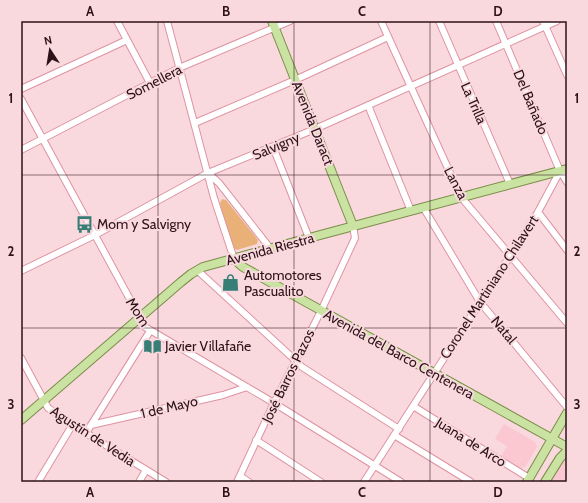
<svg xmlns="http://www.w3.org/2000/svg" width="588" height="503" font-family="Cabin,sans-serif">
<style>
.built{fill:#fbc7d0}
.green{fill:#e9b177}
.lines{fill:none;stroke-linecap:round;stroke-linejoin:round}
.minor-casing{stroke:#de93a2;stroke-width:8}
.major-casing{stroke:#7c8d4a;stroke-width:10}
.minor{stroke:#fff;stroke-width:6}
.major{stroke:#cae2a2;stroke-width:8}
.grid{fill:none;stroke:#2d1219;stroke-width:1;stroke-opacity:0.55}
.labels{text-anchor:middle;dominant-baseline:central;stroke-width:4;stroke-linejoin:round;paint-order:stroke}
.street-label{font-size:14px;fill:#2d1219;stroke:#f9d9de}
.poi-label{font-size:14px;fill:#2d1219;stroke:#f9d9de;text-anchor:start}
.neatline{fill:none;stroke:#2d1219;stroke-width:1.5}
.grid-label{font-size:13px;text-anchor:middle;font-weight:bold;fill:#2d1219}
</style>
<rect width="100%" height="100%" fill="#f9d9de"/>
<path class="built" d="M504,424L535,442L537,447L525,467L521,468L501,456L507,446L495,439Z
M565,458L567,460V482H551Z"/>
<path class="green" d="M222,199L226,200L258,240L257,244L237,250L232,247L220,203Z"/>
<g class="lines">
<defs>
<path id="minor" d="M117,21L150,83
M167,21L214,198L234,259
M381,21L461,197L567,323
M439,21L510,184
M496,21L560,171L567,182
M543,21L567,75
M21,89L127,40
M21,99L145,327L274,403L401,482
M368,105L411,211
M195,123L295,80L388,37
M273,147L309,238
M21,150L179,68L290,21
M208,173L219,183L270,248
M423,207L480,302L567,407
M538,212L567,250
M197,270L295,360L302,367L399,429
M21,271L95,235L208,173L315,129L557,21
M21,358L48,408L86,433L166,482
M413,406L529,478
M91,425L223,395L247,387
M86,433L150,331
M394,435L471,482
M256,440L321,482
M240,476L249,482
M38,482L73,424
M139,482L146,470
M237,482L274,403L321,311L355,238L353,226
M364,482L510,256L538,212L560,171"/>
<path id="major" d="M272,21L353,226
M234,259L243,267L567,447
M21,420L181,282L191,274L203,267L309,238L567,169
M527,482L567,413
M545,482L560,458L567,451"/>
</defs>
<use href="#minor" class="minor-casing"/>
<use href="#major" class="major-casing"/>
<use href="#minor" class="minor"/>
<use href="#major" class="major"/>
</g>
<path class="grid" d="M158,21V482M294,21V482M430,21V482M21,175H567M21,328H567"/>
<defs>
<symbol id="bus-bare" viewBox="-9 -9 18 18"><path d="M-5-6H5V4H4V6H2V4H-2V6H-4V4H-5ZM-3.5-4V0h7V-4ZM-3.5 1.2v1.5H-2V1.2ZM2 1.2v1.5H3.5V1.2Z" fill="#377e77" stroke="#f9d9de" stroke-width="2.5" paint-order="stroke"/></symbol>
<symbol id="shop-bare" viewBox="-9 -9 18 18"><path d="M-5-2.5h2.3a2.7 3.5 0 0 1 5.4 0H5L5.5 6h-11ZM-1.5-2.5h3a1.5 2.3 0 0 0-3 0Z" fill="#377e77" stroke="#f9d9de" stroke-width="2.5" paint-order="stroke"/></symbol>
<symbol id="library-bare" viewBox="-9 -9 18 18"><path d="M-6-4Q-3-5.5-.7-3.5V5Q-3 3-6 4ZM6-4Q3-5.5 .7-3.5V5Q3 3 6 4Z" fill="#377e77" stroke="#f9d9de" stroke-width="2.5" paint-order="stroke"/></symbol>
</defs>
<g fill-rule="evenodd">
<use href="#bus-bare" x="72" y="212" width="25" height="25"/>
<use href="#shop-bare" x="218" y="270" width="25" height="25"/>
<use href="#library-bare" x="140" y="334" width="25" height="25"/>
</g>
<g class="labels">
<g class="street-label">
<text transform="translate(154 82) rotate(-27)">Somellera</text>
<text transform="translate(531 102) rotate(67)">Del Bañado</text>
<text transform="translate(474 103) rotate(66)">La Trilla</text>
<text transform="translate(313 123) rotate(68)">Avenida Daract</text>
<text transform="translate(276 146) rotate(-23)">Salvigny</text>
<text transform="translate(456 183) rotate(62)">Lanza</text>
<text transform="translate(270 249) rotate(-15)">Avenida Riestra</text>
<text transform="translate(489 287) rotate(-57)">Coronel Martiniano Chilavert</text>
<text transform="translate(138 312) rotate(57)">Mom</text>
<text transform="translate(504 330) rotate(50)">Natal</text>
<text transform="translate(399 354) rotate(29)">Avenida del Barco Centenera</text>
<text transform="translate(288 376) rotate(-64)">José Barros Pazos</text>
<text transform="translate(169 407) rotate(-13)">1 de Mayo</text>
<text transform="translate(93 436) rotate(33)">Agustín de Vedia</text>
<text transform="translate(471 442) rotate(32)">Juana de Arco</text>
</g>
<g class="poi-label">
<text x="97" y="224">Mom y Salvigny</text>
<text x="244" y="275">Automotores<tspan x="244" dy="16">Pascualito</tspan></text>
<text x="165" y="346">Javier Villafañe</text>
</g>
</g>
<rect width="588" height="503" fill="none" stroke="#f9d9de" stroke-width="44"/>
<g transform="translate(50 50) rotate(348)" stroke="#f9d9de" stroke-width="3" paint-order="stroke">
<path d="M0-3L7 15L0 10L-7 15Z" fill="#2d1219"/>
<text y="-6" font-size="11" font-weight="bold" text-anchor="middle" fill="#2d1219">N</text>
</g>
<rect x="22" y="22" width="544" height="459" class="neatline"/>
<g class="grid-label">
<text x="90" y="16">A</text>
<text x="226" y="16">B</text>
<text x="362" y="16">C</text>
<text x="498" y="16">D</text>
<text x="11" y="103">1</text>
<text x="577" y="103">1</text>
<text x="11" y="256">2</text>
<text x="577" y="256">2</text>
<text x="11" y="409">3</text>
<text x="577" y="409">3</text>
<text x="90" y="497">A</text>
<text x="226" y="497">B</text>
<text x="362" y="497">C</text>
<text x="498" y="497">D</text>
</g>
</svg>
